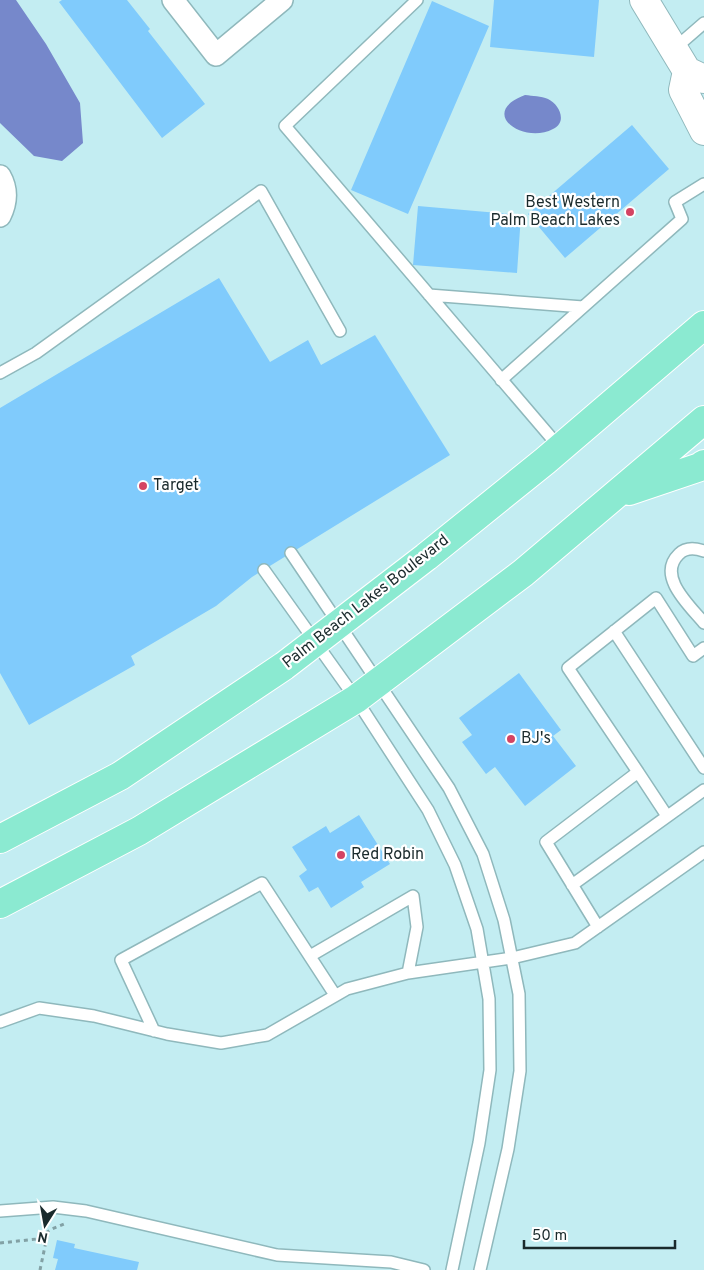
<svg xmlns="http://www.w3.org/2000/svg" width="704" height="1270" font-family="Overpass,sans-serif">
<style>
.water{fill:#7688cb}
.building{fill:#80cbfc}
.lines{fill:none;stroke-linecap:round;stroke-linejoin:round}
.service-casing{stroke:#8fb8bc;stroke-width:14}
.minor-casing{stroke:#8fb8bc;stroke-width:24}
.tertiary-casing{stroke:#8fb8bc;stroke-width:30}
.primary-casing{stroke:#fff;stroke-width:30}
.path{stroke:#82a1a5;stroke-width:3;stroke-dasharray:4 4;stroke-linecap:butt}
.service{stroke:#fff;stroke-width:11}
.minor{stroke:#fff;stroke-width:21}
.tertiary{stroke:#fff;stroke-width:28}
.primary{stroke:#8bead1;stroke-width:28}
.poi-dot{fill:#d44463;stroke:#fff;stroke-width:2}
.labels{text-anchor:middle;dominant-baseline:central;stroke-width:4.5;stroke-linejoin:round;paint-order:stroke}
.poi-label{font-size:16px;fill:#1a2a2c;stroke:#fff;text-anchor:start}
.street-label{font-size:16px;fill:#1a2a2c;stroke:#fff}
</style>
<rect width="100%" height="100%" fill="#c3edf2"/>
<path class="water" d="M0,0H16L46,44L80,103L83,143L62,161L34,156L0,123Z
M525,95C533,96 541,96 548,99C559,104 568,122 553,129C524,145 477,113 525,95Z"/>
<path class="building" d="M62,0H127L150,29L148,31L205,104L162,138L59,2Z
M494,0H599L594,57L490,47Z
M432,1L489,26L408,214L351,190Z
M632,125L669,169L565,258L528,214Z
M418,206L521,215L517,273L413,265Z
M219,278L270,362L308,340L321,365L375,335L450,455L252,577L216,606L131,656L135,665L29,725L0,673V408Z
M519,673L561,730L553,736L576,766L525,806L495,767L486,774L462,742L472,735L459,718Z
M359,815L390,864L361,882L364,887L331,908L318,887L309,892L299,876L307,870L292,847L326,826L330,833Z
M57,1240L75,1244L74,1248L139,1262L137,1270H55L58,1259L53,1258Z"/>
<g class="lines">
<defs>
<path id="service" d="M417,0L285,126L560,448
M674,49L704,23
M429,295L583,307
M0,373L36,353L261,191L340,331
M501,380L682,219L675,202L704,184
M704,551C695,548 686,547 679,554C656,576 690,606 704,623
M291,553L449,788L483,854L504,920L519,994L520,1071L508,1149L480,1270
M264,570L356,699L428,810L455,865L477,929L489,999L490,1070L479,1143L452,1270
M614,631L704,768
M638,772L667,816
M572,885L704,790
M598,927L546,842L638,772L568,668L656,598L693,656L704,648
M310,956L413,896L417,927L408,973
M0,1022L39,1008L94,1016L167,1034L221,1043L267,1035L347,989L408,973L512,958L575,943L704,852
M154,1031L121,960L262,883L335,995
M0,1211L53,1207L86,1211L277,1255L391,1262L424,1270"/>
<path id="minor" d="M173,0L216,55L282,0
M0,176C8,190 7,202 0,216"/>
<path id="tertiary" d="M644,0L687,71L704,79
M687,71L683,90L704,131"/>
<path id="primary" d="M629,491L700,467L704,464
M0,839L120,776L284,666L426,557L545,461L704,325
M0,904L139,831L356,699L523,573L704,420"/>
</defs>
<use href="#service" class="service-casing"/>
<use href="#minor" class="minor-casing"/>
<use href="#tertiary" class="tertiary-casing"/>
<use href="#primary" class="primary-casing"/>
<path class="path" d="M0,1243L37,1239L52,1229L64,1224
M40,1270L48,1232"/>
<use href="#service" class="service"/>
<use href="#minor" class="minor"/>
<use href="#tertiary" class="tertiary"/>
<use href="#primary" class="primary"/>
</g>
<g class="poi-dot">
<circle cx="630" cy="212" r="5"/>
<circle cx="143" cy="486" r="5"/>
<circle cx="511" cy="739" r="5"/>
<circle cx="341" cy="855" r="5"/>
</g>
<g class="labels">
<g class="poi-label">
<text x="620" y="203" text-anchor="end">Best Western<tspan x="620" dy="18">Palm Beach Lakes</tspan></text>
<text x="153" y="486">Target</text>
<text x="521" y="739">BJ's</text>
<text x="351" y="855">Red Robin</text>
</g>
<g class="street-label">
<text transform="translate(366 602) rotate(-38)">Palm Beach Lakes Boulevard</text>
</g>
</g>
<g transform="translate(45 1225) rotate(191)" stroke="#ffffff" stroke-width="4" paint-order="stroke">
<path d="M0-4L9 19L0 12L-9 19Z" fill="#1a2a2c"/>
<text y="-8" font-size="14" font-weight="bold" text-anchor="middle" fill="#1a2a2c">N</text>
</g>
<path d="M524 1240v8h151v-8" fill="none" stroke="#1a2a2c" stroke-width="2.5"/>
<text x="532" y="1240" font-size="15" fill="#1a2a2c" stroke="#ffffff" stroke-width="4" paint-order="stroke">50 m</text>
</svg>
